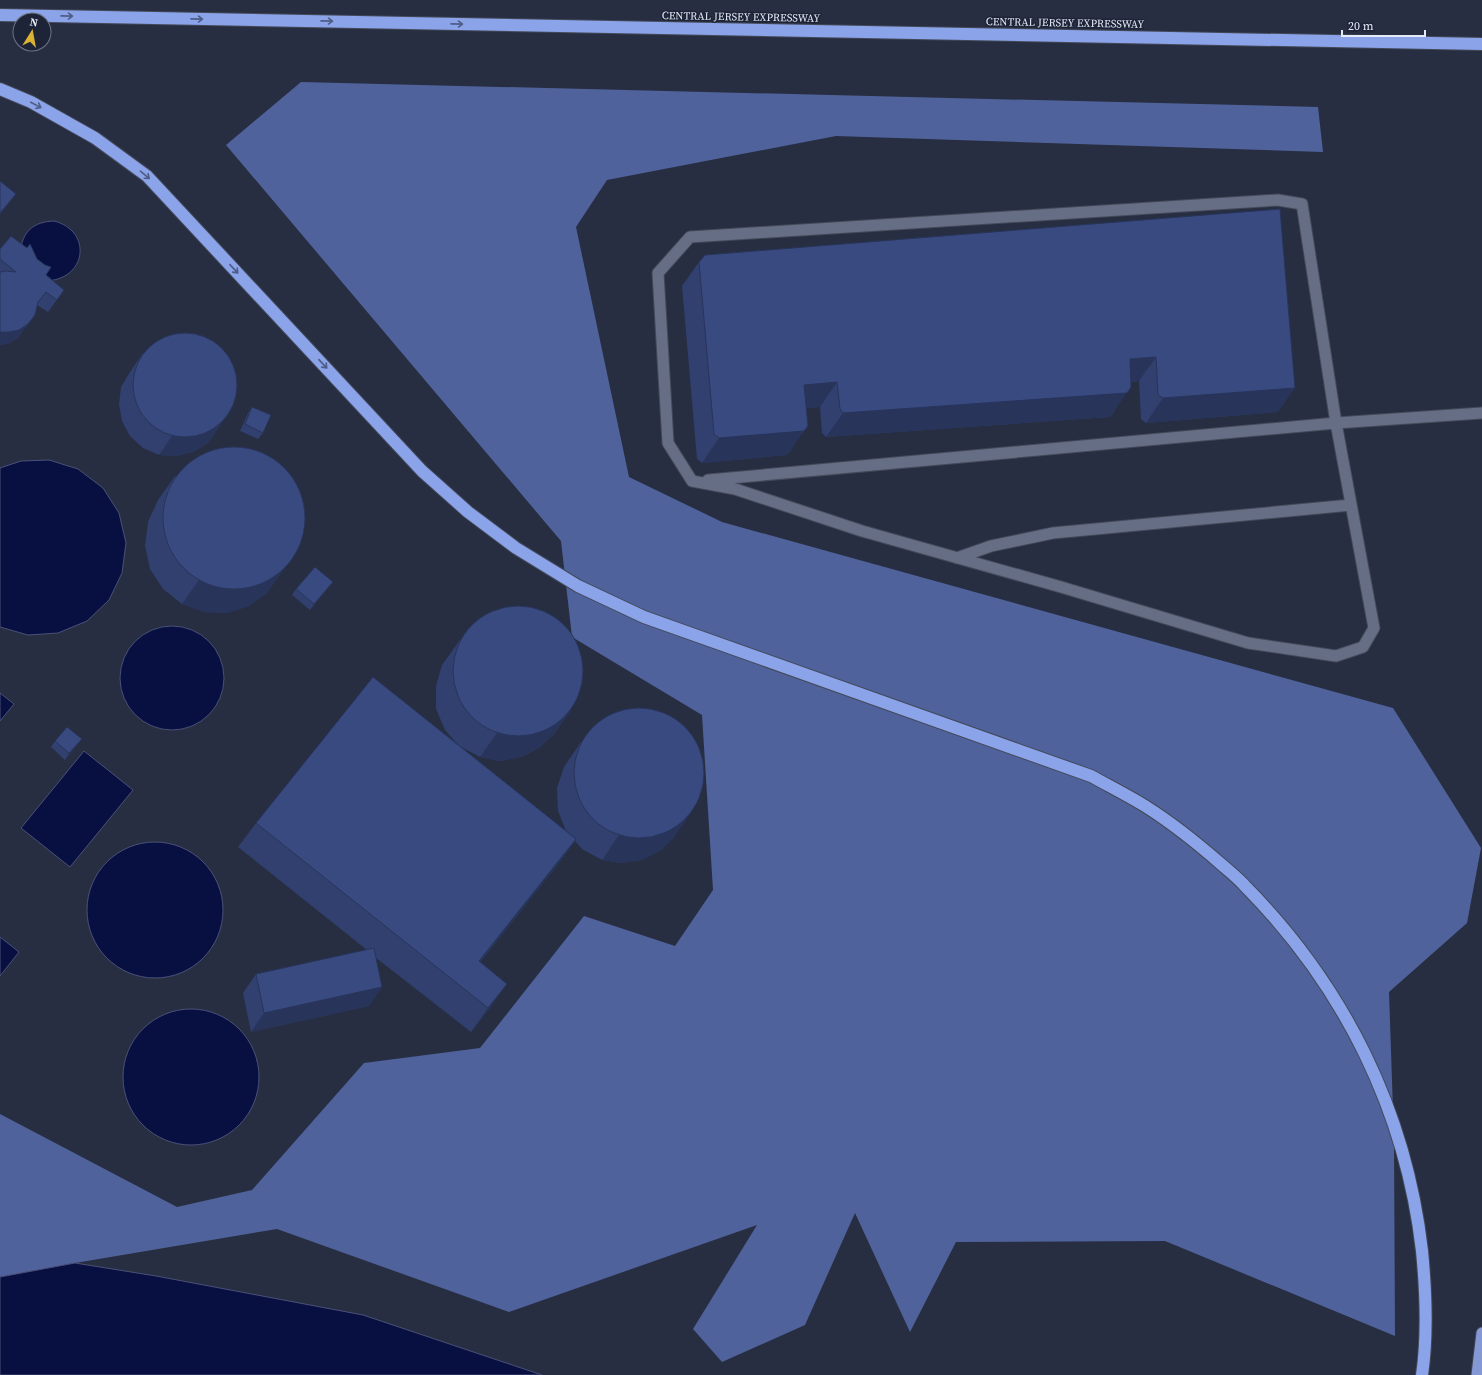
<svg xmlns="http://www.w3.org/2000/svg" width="1482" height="1375" font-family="'Source Serif 4',serif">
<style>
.forest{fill:#50629b}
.water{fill:#081041;stroke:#4a5178}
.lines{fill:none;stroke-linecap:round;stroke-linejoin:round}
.service-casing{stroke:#434959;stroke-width:13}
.trunk-casing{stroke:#434959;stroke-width:13}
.motorway-casing{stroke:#434959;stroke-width:14}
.service{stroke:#666e85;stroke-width:11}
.trunk{stroke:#8498d5;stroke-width:11}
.motorway{stroke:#8ba3e9;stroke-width:12}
.wall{fill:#31406f}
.shaded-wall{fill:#28345a}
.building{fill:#394a81;stroke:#28345a}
.oneway{stroke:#4e5d87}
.labels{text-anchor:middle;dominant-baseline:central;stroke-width:3;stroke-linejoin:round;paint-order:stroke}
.street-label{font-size:11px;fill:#e5eaf7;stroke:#1d2437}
</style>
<rect width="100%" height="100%" fill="#272e41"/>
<path class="forest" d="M301,82L1318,107L1323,152L836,136L607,180L576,227L629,477L722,522L1393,708L1481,848L1467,923L1389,992L1394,1140L1395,1336L1165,1241L956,1242L910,1332L855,1213L805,1325L722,1362L693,1329L757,1225L509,1312L277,1229L75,1263L0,1277V1114L177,1207L252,1190L364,1063L480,1048L584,916L675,946L713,890L702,715L572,637L561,541L226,145Z"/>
<path class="water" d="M54,221C93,231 87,280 45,281L20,252C23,231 33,222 54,221Z
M49,460L78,469L103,488L119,513L126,543L122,573L109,600L87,621L58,633L28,635L0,627V468L21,461Z
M120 678a52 52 0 1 1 104 0a52 52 0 1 1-104 0Z
M0,693L14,704L0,721Z
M84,751L133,790L70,867L21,828Z
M87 910a68 68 0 1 1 136 0a68 68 0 1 1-136 0Z
M0,937L19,952L0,976Z
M123 1077a68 68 0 1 1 136 0a68 68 0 1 1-136 0Z
M75,1263L156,1276L363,1315L542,1375H0V1277Z"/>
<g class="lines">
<defs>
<path id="service" d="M1278,200L1302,204L1336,423L1374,628L1363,647L1336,656L1248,643L1061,587L862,531L735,489L692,481L668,443L658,273L690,237Z
M708,480L1336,423L1482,413
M957,558L991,546L1053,533L1351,505"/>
<path id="trunk" d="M1477,1375L1482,1333"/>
<path id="motorway" d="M0,15L1482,44
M0,89L31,102L95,138L147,176L422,471L468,512L516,548L578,586L644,617L1091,776C1109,786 1127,795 1145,806C1172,823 1197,843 1221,864C1229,871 1238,878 1245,886C1344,986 1406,1111 1422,1251C1426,1292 1428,1334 1422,1375"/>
</defs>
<use href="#service" class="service-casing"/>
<use href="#trunk" class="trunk-casing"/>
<use href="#motorway" class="motorway-casing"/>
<use href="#service" class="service"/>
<use href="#trunk" class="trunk"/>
<use href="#motorway" class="motorway"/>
</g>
<path class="wall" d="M1280,209L1278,412L1146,423L1141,419L1139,381L1131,382L1114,412L1110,417L826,437L822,433L820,407L807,408L791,450L787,455L702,463L697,459L682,286L699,262Z
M0,249L37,259L46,275L64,290L48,312L37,305L19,337L10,343L0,345Z
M143,353L218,429L208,443L193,452L176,456L159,455L143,448L130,436L122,421L119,404L121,387L130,372Z
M252,407L263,433L258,439L240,431L248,413Z
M175,476L268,592L249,606L227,613L204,612L182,604L163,589L150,569L145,546L148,522L158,500Z
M328,588L310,610L292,595L296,589Z
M460,640L571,710L554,734L539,748L521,757L500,761L480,757L461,747L566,831L558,811L557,788L564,767L581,742L675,836L661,850L642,860L622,863L602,860L582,849L575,841L559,863L480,962L490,1008L471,1032L375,957L382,987L369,1006L251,1032L243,993L256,974L367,950L238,847L256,823L459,746L445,730L436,709V686L442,665Z
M55,741L77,745L65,760L51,747Z"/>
<path class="shaded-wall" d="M16,194L7,206L0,215V213Z
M35,315L19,337L10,343L0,345V332Z
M1156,357L1139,381L1113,383L1130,359Z
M837,382L820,407L787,410L804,385Z
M1131,387L1110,417L826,437L843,413Z
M1295,388L1278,412L1146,423L1163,398Z
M231,410L208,443L193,452L176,456L159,455L172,436Z
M808,426L787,455L702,463L719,438Z
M285,568L268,592L249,606L227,613L204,612L182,604L199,580Z
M333,582L328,588L310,610L314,604Z
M571,710L554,734L539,748L521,757L500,761L480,757L497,733Z
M82,739L77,745L65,760L69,753Z
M692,812L675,836L661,850L642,860L622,863L602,860L619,835Z
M576,839L559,863L461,985L479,961Z
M507,984L490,1008L471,1032L488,1008Z
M382,987L369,1006L251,1032L264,1013Z"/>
<path class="building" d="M0,181L16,194L0,213Z
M1280,209L1295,388L1163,398L1158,395L1156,357L1130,359L1131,387L1127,393L843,413L840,409L837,382L804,385L808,426L804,431L719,438L714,434L699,262L705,255Z
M11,236L27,248L30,244L37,259L45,265L51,267L46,275L64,290L57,300L46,292L38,302L35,315L28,324L19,330L9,332H0V272L6,271L16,272L0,259V249Z
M133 385a52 52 0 1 1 104 0a52 52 0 1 1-104 0Z
M252,407L271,415L263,433L245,424Z
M163 518a71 71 0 1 1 142 0a71 71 0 1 1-142 0Z
M315,567L333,582L314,604L296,589Z
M453 671a65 65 0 1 1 130 0a65 65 0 1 1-130 0Z
M373,677L576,839L479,961L507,984L488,1008L256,823Z
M574 773a65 65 0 1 1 130 0a65 65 0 1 1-130 0Z
M67,727L82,739L69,753L55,741Z
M374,948L382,987L264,1013L256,974Z"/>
<defs><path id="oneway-shaft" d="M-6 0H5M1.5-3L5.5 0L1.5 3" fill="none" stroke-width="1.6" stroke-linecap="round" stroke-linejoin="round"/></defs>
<g class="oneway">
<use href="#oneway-shaft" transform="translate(67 16) rotate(1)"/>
<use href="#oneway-shaft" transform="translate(197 19) rotate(1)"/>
<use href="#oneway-shaft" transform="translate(327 21) rotate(1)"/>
<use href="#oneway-shaft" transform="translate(457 24) rotate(1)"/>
<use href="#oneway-shaft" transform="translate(36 105) rotate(28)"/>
<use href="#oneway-shaft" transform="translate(145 175) rotate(40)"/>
<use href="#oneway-shaft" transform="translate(234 269) rotate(47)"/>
<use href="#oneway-shaft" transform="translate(323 364) rotate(47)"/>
</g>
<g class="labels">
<g class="street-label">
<text transform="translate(741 17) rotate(1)">CENTRAL JERSEY EXPRESSWAY</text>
<text transform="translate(1065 23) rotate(1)">CENTRAL JERSEY EXPRESSWAY</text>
</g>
</g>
<g transform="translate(32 32) rotate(11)"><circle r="19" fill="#1d2437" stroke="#6d7384"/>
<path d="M0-3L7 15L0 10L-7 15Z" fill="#dcb233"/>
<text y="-6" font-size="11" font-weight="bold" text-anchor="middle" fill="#e5eaf7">N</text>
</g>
<path d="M1342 30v6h83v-6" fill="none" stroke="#e5eaf7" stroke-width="2"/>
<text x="1348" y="30" font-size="12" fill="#e5eaf7" stroke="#1d2437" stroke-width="3" paint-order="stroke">20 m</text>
</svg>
